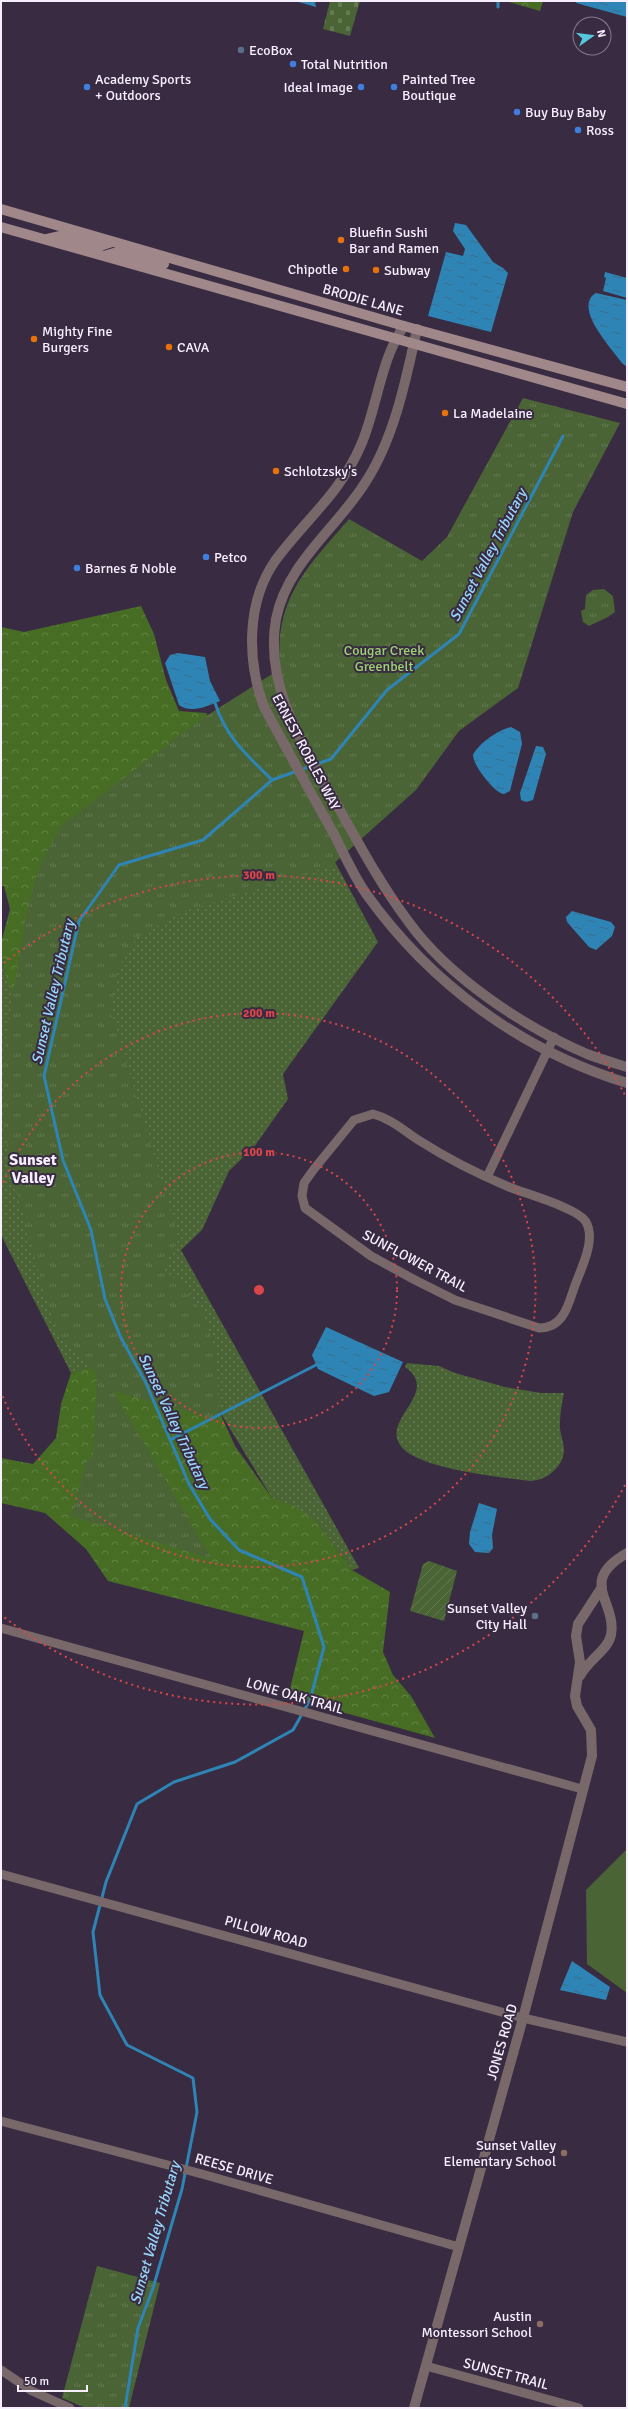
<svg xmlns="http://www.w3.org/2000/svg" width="628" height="2409" font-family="Signika,sans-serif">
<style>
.grass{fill:url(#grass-dots)}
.forest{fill:url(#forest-crowns)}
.cemetery{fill:url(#cemetery-stones)}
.park{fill:url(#park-tufts)}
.garden{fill:url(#garden-furrows)}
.pitch{fill:#4a6435}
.water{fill:url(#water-ripples)}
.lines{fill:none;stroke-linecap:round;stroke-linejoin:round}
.stream{stroke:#2e85b5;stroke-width:3}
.minor{stroke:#78686a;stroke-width:9}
.tertiary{stroke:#78686a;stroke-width:10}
.secondary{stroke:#a08789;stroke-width:10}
.ring{fill:none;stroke:#db4648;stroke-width:2;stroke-dasharray:2 4}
.service-dot{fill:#5c6f8a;stroke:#382b42;stroke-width:1.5}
.shop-dot{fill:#3f7fe0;stroke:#382b42;stroke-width:1.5}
.food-dot{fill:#e8710a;stroke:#382b42;stroke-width:1.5}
.education-dot{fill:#8d6e63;stroke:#382b42;stroke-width:1.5}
.labels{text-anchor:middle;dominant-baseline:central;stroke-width:4;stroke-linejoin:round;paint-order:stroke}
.poi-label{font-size:14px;fill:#f7effe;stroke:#382b42;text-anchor:start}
.street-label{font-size:14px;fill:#f7effe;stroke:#382b42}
.park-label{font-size:14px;fill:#9dd271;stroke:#382b42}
.water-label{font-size:15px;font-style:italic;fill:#98d6fd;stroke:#382b42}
.quarter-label{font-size:16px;font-weight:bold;fill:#f7effe;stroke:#382b42}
.centre{fill:#db4648;stroke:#382b42;stroke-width:2}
.ring-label{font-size:12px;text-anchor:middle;font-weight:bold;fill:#db4648;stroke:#382b42;stroke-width:4;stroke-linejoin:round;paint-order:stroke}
</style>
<defs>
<pattern id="grass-dots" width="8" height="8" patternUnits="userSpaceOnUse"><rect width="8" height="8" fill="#4a6435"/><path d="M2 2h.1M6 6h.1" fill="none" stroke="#657a53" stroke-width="1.8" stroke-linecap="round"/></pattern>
<pattern id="forest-crowns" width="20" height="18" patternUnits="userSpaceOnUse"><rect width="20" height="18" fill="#476d25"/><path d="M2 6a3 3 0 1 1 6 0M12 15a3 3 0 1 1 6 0" fill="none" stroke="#628246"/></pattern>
<pattern id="cemetery-stones" width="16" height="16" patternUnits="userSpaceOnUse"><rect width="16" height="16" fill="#4a6435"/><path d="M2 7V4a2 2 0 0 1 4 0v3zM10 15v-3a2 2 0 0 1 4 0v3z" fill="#657a53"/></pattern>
<pattern id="park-tufts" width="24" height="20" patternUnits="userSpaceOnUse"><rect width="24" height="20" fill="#4a6435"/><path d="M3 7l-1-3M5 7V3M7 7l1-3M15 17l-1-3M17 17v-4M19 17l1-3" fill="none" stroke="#657a53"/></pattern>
<pattern id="garden-furrows" width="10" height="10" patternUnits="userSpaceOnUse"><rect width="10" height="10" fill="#4a6435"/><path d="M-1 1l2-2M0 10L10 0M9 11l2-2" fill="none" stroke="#657a53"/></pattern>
<pattern id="water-ripples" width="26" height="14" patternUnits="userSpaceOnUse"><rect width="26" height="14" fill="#2e85b5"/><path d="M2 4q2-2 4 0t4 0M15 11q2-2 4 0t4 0" fill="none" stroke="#396d8b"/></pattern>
</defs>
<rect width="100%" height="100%" fill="#382b42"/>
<path class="grass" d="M306,808L378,942L283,1074L288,1099L254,1147L229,1171L202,1230L181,1250L359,1568L352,1570L317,1522L272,1498L189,1361L153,1348L71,1373L1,1235V952L6,978L75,920Z
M407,1363L439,1366L455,1373L505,1387L541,1393H564C562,1403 560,1412 560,1423C559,1432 564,1441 564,1451C563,1467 546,1481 530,1481C502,1477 415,1469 400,1445C382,1418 441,1392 405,1367Z"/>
<path class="forest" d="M505,1H543L540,11Z
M141,606L154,634L166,680L179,711L206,713L238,752L18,1000L6,978L1,952V943L10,909L4,886H1V627L24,632Z
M102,1363L210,1391L235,1446L272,1498L295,1506L317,1522L352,1570L390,1592L383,1652L393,1675L411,1696L435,1738L288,1697L304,1631L108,1581L86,1549L45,1513L1,1503V1458L33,1464L56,1438L61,1404L71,1373Z"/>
<path class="cemetery" d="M330,1H360L350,36L323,29Z"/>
<path class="park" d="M523,398L620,423L573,512L518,688L459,731L416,790L331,866L182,912L136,938L117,971L111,1011L179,1239L163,1270L183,1284L204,1316L217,1356L219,1420L113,1391L212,1559L71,1516L87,1461L93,1455L97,1373L59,1336L40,1278L18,1194L4,1129V1051L27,909L41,863L61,826L200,720L280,669C274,598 306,569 349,519L422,561L447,537Z
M604,589L613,596L615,612L608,617L589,626L583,622L581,611L585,609L586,595L593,590Z
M97,2266L160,2283L129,2408H86L62,2398Z"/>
<path class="garden" d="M429,1561L457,1571L444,1621L410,1611L423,1564Z"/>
<path class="pitch" d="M627,1849V1993L587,1964L586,1890Z"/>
<path class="water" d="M295,1H315L316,7Z
M576,1H627V17L576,3Z
M455,223L466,225L493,262L503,268L508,273L491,332L428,316L446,252L463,256L465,249L453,231Z
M605,272L627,278V298L603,291L606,278L604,277Z
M596,293L627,300V367L622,363C612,349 572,307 596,293Z
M178,653L205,657L210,681L220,701C207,706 192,714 179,705L165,663L170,655Z
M511,727L520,732L522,744L510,791L504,794C494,793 473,765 473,755C479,743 498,730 511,727Z
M536,746L543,747L546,754L533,800L526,802L521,800L520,793Z
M572,911L611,922L615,927L612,936L596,950L589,947L567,922L566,917Z
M326,1327L403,1362L389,1392L374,1396L318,1369L312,1355Z
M479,1503L497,1509L492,1535L493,1548L489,1553L475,1552L469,1544L470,1532Z
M572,1961L610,1987L606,2000L560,1990Z"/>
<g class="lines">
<path class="stream" d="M498,1V7
M215,703C227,739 246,754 272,780
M170,1440L316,1365
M125,2408L138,2328L153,2288L182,2189L197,2112L193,2078L127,2045L100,1995L93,1932L106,1882L137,1804L174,1782L235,1762L293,1730L310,1700L324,1647L302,1577L239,1550L210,1519L189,1484L145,1381L121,1338L105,1299L91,1230L63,1160L44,1076L79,921L119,865L203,840L272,780L331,759L387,690L459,634L563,436"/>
<path class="minor" d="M373,1114C392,1119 404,1131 420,1141C448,1159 478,1174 509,1187C526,1194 578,1208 586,1222C597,1241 579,1272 573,1291C567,1310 561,1328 539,1328L455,1300L415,1280L371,1256L305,1208L302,1196L304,1183L314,1169L354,1120Z
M487,1177L554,1037
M1,1628L582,1789
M1,1874L523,2018L627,2042
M1,2121L202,2174L459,2247
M426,2366L579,2408
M1,2370L32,2391L70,2408"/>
<path class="tertiary" d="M404,326C381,358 377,408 361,445C340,494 305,520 275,561C246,603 247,661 264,707C287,749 310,792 334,834C344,854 354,877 367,895C431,984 522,1051 627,1083
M417,329C406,380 394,439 365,483C336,529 287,563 276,619C265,682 298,736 328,789C354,834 377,880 408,921C448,977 524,1027 587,1054C600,1059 614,1063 627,1067
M580,1676C587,1661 608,1650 611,1635C617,1601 577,1582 627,1553
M414,2408L523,2018L592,1756L591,1730L577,1706L575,1696L580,1662L576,1636L578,1624L602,1587"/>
<path class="secondary" d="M1,209L404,326L627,387
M1,227L627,404
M46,239L59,236L100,246L112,242
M104,256L117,252L164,264"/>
</g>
<g class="ring">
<circle cx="259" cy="1290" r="138"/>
<path d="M1 1188A277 277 0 1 1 1 1392"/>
<path d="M625 1485A415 415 0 0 1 4 1617M4 963A415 415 0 0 1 625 1095"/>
</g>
<g class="service-dot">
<circle cx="241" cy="50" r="4"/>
<circle cx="535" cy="1616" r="4"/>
</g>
<g class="shop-dot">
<circle cx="293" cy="64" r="4"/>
<circle cx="87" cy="87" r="4"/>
<circle cx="361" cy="87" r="4"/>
<circle cx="394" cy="87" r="4"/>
<circle cx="517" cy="112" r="4"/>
<circle cx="578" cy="130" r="4"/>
<circle cx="206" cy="557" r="4"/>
<circle cx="77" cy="568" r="4"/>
</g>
<g class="food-dot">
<circle cx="341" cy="240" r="4"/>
<circle cx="346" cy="269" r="4"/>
<circle cx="376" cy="270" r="4"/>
<circle cx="34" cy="339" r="4"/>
<circle cx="169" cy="347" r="4"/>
<circle cx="445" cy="413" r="4"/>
<circle cx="276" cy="471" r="4"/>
</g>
<g class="education-dot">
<circle cx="564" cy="2153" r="4"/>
<circle cx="540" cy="2324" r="4"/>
</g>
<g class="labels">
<g class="poi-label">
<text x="249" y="50">EcoBox</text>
<text x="301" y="64">Total Nutrition</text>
<text x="95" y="79">Academy Sports<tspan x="95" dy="16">+ Outdoors</tspan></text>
<text x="402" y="79">Painted Tree<tspan x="402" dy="16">Boutique</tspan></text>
<text x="353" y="87" text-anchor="end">Ideal Image</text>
<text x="525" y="112">Buy Buy Baby</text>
<text x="586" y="130">Ross</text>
<text x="349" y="232">Bluefin Sushi<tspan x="349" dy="16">Bar and Ramen</tspan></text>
<text x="338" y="269" text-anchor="end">Chipotle</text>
<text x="384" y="270">Subway</text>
<text x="42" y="331">Mighty Fine<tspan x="42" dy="16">Burgers</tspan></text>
<text x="177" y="347">CAVA</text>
<text x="453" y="413">La Madelaine</text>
<text x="284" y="471">Schlotzsky's</text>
<text x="214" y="557">Petco</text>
<text x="85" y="568">Barnes &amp; Noble</text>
<text x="527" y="1608" text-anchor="end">Sunset Valley<tspan x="527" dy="16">City Hall</tspan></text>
<text x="556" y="2145" text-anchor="end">Sunset Valley<tspan x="556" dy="16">Elementary School</tspan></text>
<text x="532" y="2316" text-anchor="end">Austin<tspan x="532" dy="16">Montessori School</tspan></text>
</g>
<g class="street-label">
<text transform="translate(363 300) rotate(16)">BRODIE LANE</text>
<text transform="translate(306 752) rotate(62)">ERNEST ROBLES WAY</text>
<text transform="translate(415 1261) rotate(28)">SUNFLOWER TRAIL</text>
<text transform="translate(295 1696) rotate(16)">LONE OAK TRAIL</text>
<text transform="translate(266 1932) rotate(16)">PILLOW ROAD</text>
<text transform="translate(502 2042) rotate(-74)">JONES ROAD</text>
<text transform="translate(234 2169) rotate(16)">REESE DRIVE</text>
<text transform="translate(506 2374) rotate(15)">SUNSET TRAIL</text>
</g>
<g class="park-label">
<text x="384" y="650">Cougar Creek<tspan x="384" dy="16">Greenbelt</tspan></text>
</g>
<g class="water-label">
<text transform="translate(488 555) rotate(-62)">Sunset Valley Tributary</text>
<text transform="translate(53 992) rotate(-77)">Sunset Valley Tributary</text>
<text transform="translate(174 1421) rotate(65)">Sunset Valley Tributary</text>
<text transform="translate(155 2233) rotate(-74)">Sunset Valley Tributary</text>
</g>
<g class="quarter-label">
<text x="33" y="1160">Sunset<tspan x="33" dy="18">Valley</tspan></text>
</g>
</g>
<circle cx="259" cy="1290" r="6" class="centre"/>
<g class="ring-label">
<text x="259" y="879">300 m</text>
<text x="259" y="1017">200 m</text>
<text x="259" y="1156">100 m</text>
</g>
<rect width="628" height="2409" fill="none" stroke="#f7effe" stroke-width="4"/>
<g transform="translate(592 36) rotate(76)"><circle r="19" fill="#382b42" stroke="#84798d"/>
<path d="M0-3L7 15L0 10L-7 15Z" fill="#55cadf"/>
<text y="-6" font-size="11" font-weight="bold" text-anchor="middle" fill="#f7effe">N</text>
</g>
<path d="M18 2385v6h69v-6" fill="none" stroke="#f7effe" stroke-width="2"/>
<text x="24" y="2385" font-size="12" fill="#f7effe" stroke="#382b42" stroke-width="3" paint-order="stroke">50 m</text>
</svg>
